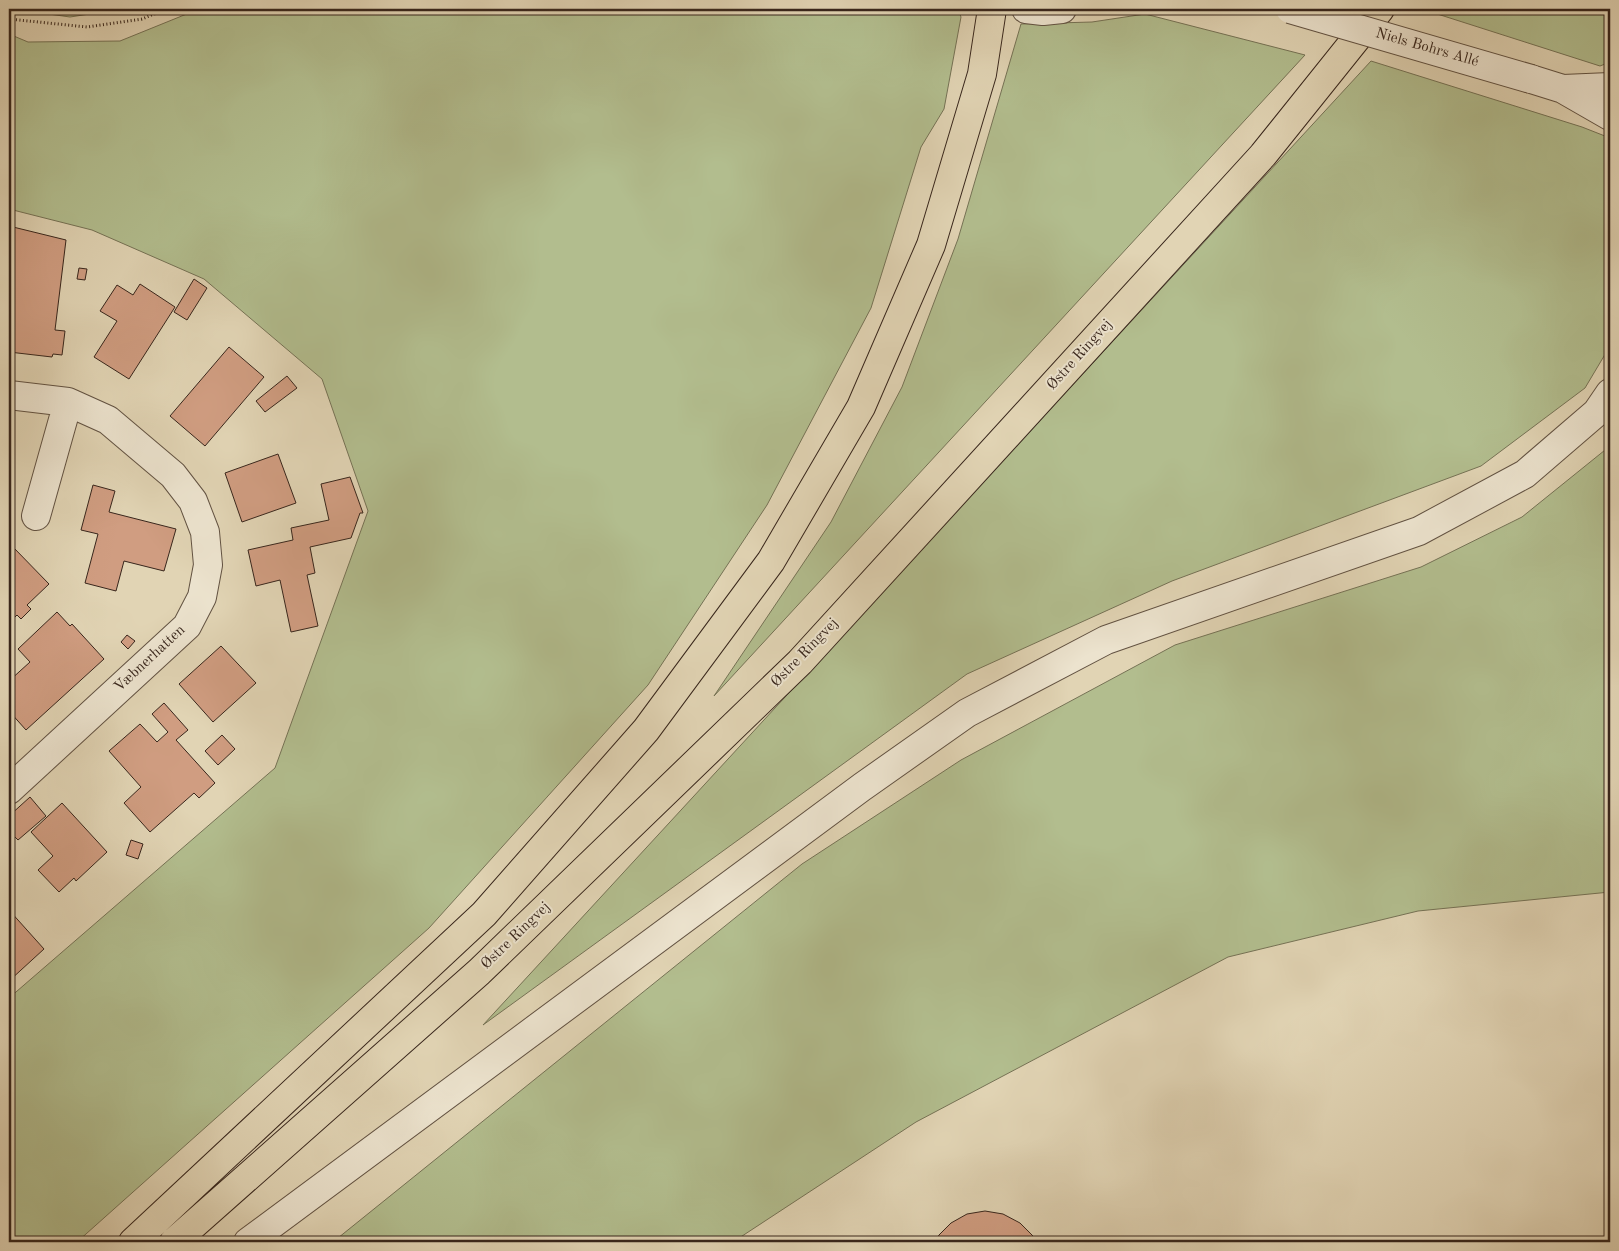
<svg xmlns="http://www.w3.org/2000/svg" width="1619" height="1251" font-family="'Old Standard TT',serif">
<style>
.green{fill:#b2bd8e;stroke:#757255}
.building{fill:#d09d81;stroke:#38261c}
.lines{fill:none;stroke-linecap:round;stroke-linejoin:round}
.minor-casing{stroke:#625242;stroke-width:30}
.major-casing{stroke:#38261c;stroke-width:30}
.path{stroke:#38261c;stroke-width:3;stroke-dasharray:1 2.5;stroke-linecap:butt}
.minor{stroke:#ece3ce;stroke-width:28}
.major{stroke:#e1d4b4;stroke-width:28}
.minor-bridge-casing{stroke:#625242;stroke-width:30;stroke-linecap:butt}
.minor-bridge{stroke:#ece3ce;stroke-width:28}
.labels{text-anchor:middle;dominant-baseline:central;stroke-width:4;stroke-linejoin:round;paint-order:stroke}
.street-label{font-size:15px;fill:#38261c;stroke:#ece3ce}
</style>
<rect width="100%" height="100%" fill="#e1d4b4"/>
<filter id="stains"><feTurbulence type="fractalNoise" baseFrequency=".004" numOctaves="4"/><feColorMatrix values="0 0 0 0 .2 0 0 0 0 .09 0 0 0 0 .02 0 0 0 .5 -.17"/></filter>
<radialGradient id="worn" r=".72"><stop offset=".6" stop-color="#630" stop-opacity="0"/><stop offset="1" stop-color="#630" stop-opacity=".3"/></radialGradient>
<path class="green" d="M13,9H122L70,17Z
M199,9H958L961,17L944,109L921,147L871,308L767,505L648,685L429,928L77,1242H9V998L275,768L368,511L322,379L204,279L92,230L9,209V34L28,42L120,41Z
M1430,9H1610V62L1600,66L1428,11Z
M1145,14L1305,55L714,696L831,522L902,387L958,239L1021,24L1092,22Z
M1371,61L1582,127L1610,138V346L1585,388L1481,466L1172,581L967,674L483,1025Z
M1610,446V892L1418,911L1228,957L916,1122L733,1242H333L802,864L961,760L1175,645L1421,567L1522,517Z"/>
<path class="building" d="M9,226L66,240L55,330L65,331L62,355L53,354L52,357L9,352V322L14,276L9,274Z
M79,268L87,269L85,280L77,279Z
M194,279L207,288L187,320L174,312Z
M140,284L175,307L129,379L94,357L117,321L100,311L117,285L133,295Z
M229,347L264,377L205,446L170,416Z
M287,376L297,388L265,412L256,401Z
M278,454L296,503L242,522L225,473Z
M350,477L363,513H360L351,538L310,547L315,573L307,575L318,626L291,632L280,580L256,586L248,550L293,540L291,528L329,520L321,484Z
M93,485L115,491L109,512L176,529L164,571L124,561L116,591L85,583L98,534L81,530Z
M13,547L49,584L27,605L31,609L21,619L17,615L12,620L9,616V551Z
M57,612L70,626L72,624L104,659L26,730L9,711V681L30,662L18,649Z
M127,635L135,641L128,649L121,642Z
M221,646L256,683L213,722L179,684Z
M164,703L188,730L176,740L215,783L199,798L194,793L150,832L124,803L141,787L109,751L140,724L157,742L168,732L152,714Z
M222,735L235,749L218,765L205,751Z
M30,797L46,816L18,840L15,837L9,842V816Z
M62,803L107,852L76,881L74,878L59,892L38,870L53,856L31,832Z
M131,840L143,844L138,859L126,855Z
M9,910L44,949L9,981Z
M985,1211L1003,1214L1020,1223L1034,1237L1036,1242H935L939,1235L951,1223L967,1214Z"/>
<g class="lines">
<defs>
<path id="minor" d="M1026,9L1043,11L1062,9
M1531,79L1563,89L1610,116
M1563,89L1610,87
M9,395L68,402L108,420L173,475L193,501L205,532L208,565L202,597L187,626L9,790
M36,516L68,402
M248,1242L862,787L967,713L1106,640L1419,531L1525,474L1597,412L1610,393"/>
<path id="major" d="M133,1242L484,914L646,730L771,561L861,407L931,245L982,74L992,9
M174,1242L479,972L800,662L1263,155L1380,9"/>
</defs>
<use href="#minor" class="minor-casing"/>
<use href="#major" class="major-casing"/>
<path class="path" d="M9,19L87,27L142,19L166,9"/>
<use href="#minor" class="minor"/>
<use href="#major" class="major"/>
<defs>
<path id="minor-bridge" d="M1290,9L1531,79"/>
</defs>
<use href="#minor-bridge" class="minor-bridge-casing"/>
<use href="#minor-bridge" class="minor-bridge"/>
</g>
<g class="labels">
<g class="street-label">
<text transform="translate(1427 48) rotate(16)">Niels Bohrs Allé</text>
<text transform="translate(1080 355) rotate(-48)">Østre Ringvej</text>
<text transform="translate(805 653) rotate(-46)">Østre Ringvej</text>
<text transform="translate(150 659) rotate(-43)">Væbnerhatten</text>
<text transform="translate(516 936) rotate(-44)">Østre Ringvej</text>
</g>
</g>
<rect width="1619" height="1251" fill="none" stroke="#e1d4b4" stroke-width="30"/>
<rect x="10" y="10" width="1599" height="1231" fill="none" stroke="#38261c" stroke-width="2.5"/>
<rect x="15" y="15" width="1589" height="1221" fill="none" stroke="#38261c"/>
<rect width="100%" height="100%" filter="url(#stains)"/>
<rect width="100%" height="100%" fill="url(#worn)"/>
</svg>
